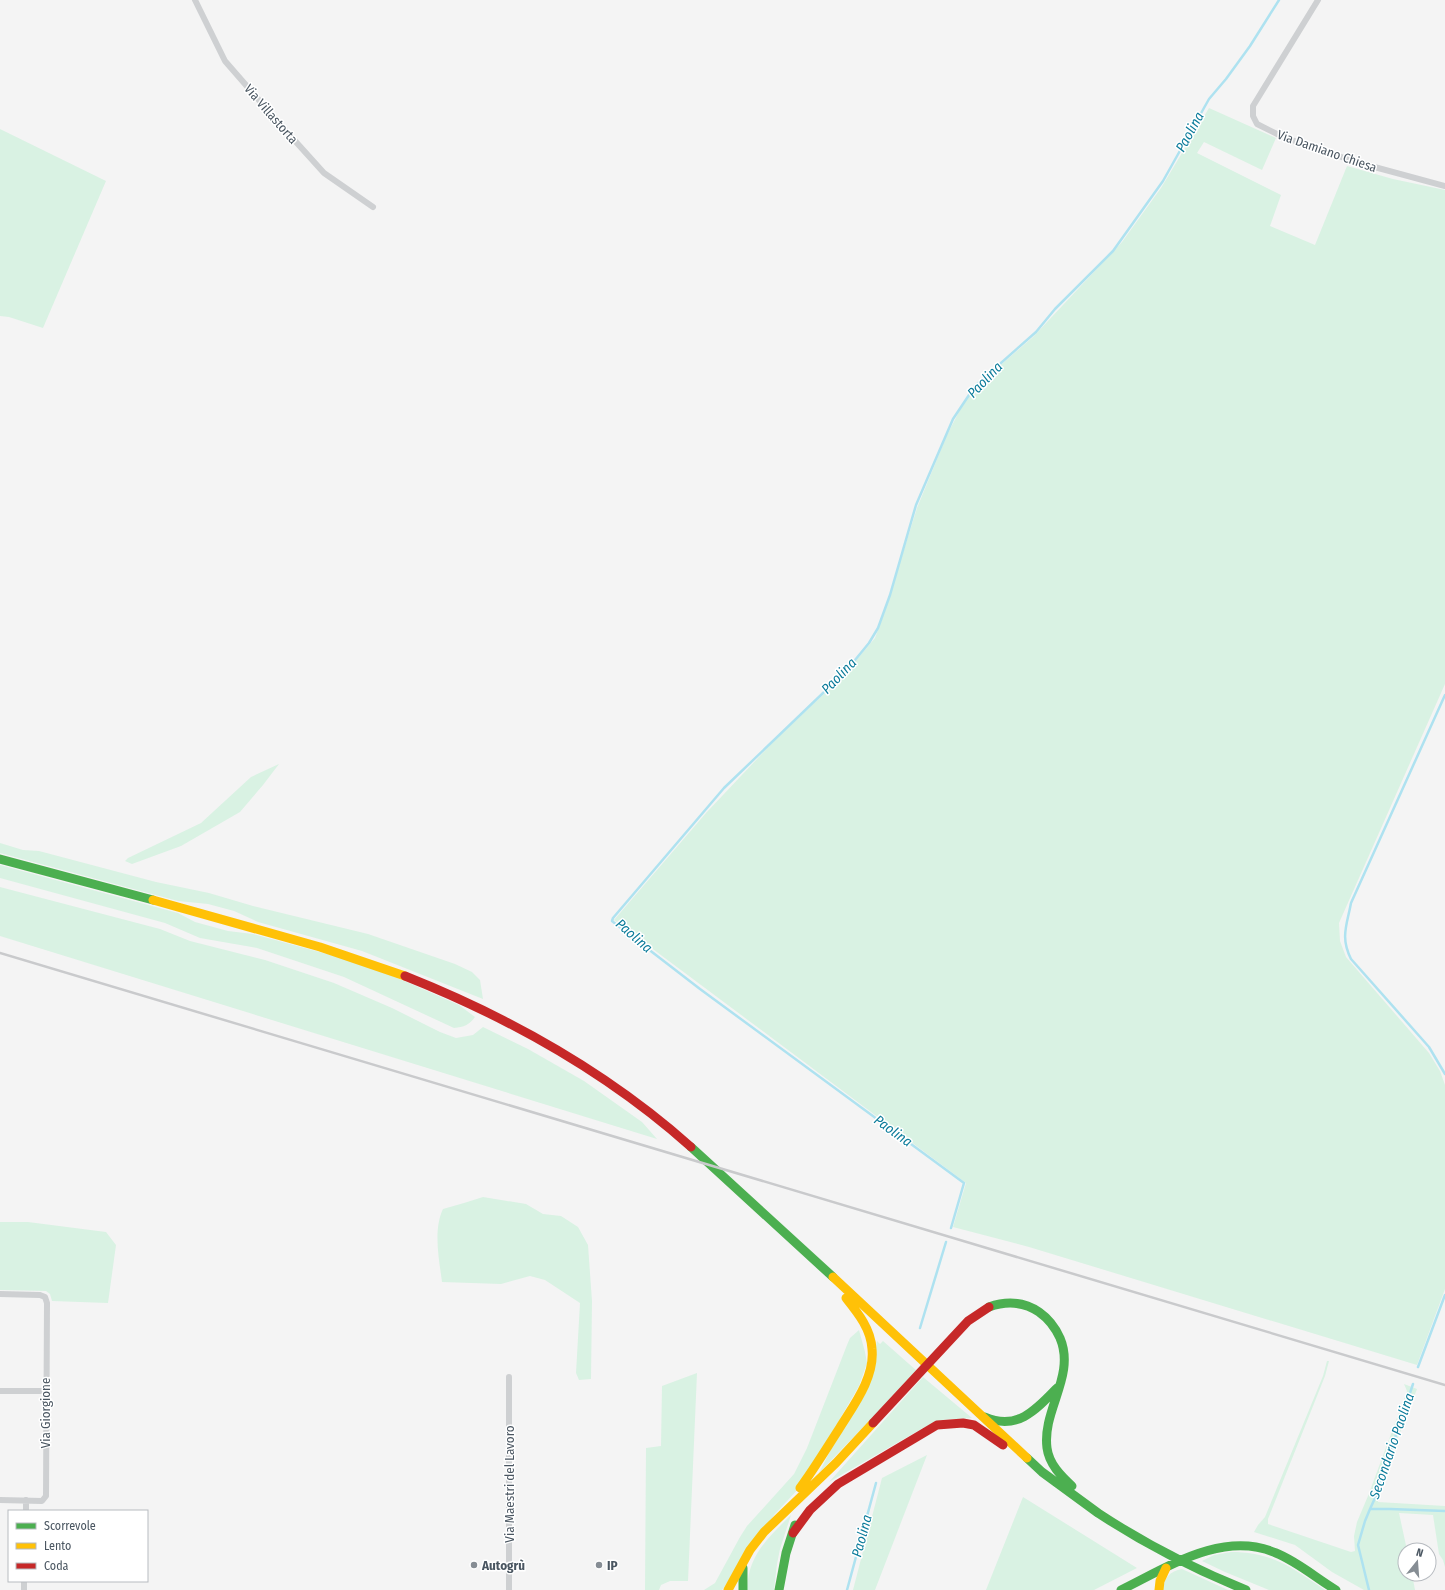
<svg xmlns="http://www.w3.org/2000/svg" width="1445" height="1590" font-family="'Fira Sans Condensed',sans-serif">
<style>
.green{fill:#d9f2e3}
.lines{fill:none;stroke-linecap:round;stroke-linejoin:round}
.stream{stroke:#aee2f0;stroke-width:2.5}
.street{stroke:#ced0d2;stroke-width:6}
.fast{stroke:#4caf50;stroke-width:9}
.slow{stroke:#ffc107;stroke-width:9}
.jam{stroke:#c62828;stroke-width:9}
.rail{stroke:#c9cacc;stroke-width:2.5}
.poi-dot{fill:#868d94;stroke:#fff;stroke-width:1.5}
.labels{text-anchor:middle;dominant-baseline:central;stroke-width:3;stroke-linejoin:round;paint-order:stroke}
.street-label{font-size:13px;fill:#4a5661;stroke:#fff}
.poi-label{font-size:13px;font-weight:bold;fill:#4a5661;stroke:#fff;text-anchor:start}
.water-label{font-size:14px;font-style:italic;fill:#0c7c9b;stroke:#fff}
</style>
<rect width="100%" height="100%" fill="#f4f4f4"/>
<path class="green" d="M1209,108L1276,138L1262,170L1204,142L1197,153L1281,195L1270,226L1315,245L1347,166L1393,179L1445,190V684L1339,923L1340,941L1346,957L1429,1053L1440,1071L1445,1085V1289L1417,1365L1029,1247L953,1227L966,1183L614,920L706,813L774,741L842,677L875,638L884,614L917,508L947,435L962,406L975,387L1033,337L1122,242L1161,188Z
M0,129L106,181L43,328L9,317L0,316Z
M279,764L263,785L240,812L181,846L132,864L125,861L128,858L201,823L251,777Z
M0,843L23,850L39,851L156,882L209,893L253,906L368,934L455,964L472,972L480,980L483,999L362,951L258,922L234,911L208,904L178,901L0,853Z
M0,865L178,913L195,922L228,931L253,934L364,964L409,983L459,1005L475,1017C469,1025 464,1027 454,1028L344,977L257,948L200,938L165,923L0,878Z
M0,887L160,929L190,941L265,960L334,983L392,1008L440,1032L456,1038L473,1035L483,1027L528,1049L584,1081L642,1122L657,1139L0,936Z
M483,1197L526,1204L543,1214L561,1216L578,1227L588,1245L592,1301L591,1379L579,1380L576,1373L580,1303L545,1280L530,1276L501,1284L442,1282C439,1259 433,1230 443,1209L464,1203Z
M0,1222H28L106,1232L116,1245L108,1303L52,1301L50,1294L46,1291L0,1290Z
M859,1330L865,1352L867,1363L859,1386L801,1486L774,1515L722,1590H704L715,1583L740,1537L747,1526L794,1474L807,1448L847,1345L850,1338Z
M877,1341L880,1344L883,1341L917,1371L819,1473L830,1451L867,1391Z
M1327,1361H1329L1325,1376L1268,1519V1524L1351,1552L1355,1551L1354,1536L1357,1522L1368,1496L1407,1391L1404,1384L1417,1389L1383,1476L1378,1502L1445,1506V1567L1443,1560L1439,1554L1433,1515L1399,1513L1407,1550H1405V1574H1412L1415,1590H1364L1332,1572L1295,1545L1254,1532L1258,1525L1265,1517L1323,1376Z
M697,1373L688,1581H670L661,1585L659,1590H645L646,1448L661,1446L662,1386Z
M923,1377L972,1418L941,1420L923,1428L829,1482Z
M927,1455L875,1590H853L882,1478Z
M1023,1497L1137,1568L1094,1590H986Z
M791,1515L780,1549L777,1564L774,1590H747C748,1555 768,1538 791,1515Z
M1231,1552C1273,1552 1292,1568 1325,1590H1269L1225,1572L1202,1561L1214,1555Z
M1182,1569L1228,1590H1163C1164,1578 1170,1571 1182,1569Z"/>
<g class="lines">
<path class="stream" d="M1445,695L1351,903C1347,925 1340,937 1351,959L1429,1047L1445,1074
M951,1228L964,1183L700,989L617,925L612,921L613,918L724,788L846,671L869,643L878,628L890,595L916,505L953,419L975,386L1036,332L1055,309L1113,251L1163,181L1209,99L1226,79L1250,46L1279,0
M920,1328L946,1242
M1418,1367L1445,1295
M1370,1509L1375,1498L1413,1384
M847,1590L876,1483
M1369,1590L1358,1545L1365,1521L1370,1509H1390L1445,1511"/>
<path class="street" d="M195,0L225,61L278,122L324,173L373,207
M1318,0L1253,106V116L1257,124L1283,137L1356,162L1445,186
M0,1294L40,1295L45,1297L47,1303L46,1496L42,1501L0,1500
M509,1377V1590
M0,1391H45
M26,1511V1500
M24,1590V1581"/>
<path class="fast" d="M0,859L153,900
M691,1147L833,1277
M989,1307C1006,1301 1024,1302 1039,1312C1049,1319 1055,1327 1060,1338C1076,1376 1042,1410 1047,1448C1049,1464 1061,1476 1072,1486
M985,1417C1017,1431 1036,1410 1057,1388
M1027,1458L1042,1472L1098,1513
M1098,1513C1145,1544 1194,1569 1246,1590
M743,1568V1590
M779,1590L786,1553L795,1525
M1121,1590C1168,1567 1223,1530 1276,1553C1298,1562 1316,1578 1336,1590"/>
<path class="slow" d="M153,900L320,947L405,976
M833,1277L1027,1458
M800,1488C814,1469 826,1449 839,1429C853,1406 875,1378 872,1349C871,1329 858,1313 846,1298
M728,1590L750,1550L764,1532L836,1463L873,1423
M1159,1590L1160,1581L1166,1568"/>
<path class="jam" d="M405,976C508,1017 607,1072 691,1147
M873,1423L968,1321L989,1307
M793,1533L810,1510L838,1484L937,1425L963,1423L974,1425L1003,1445"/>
<path class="rail" d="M0,953L1445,1385"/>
</g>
<g class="poi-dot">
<circle cx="474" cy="1565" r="4"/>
<circle cx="599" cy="1565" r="4"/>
</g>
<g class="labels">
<g class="street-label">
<text transform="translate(271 114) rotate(49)">Via Villastorta</text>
<text transform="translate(1327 151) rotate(19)">Via Damiano Chiesa</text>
<text transform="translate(45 1413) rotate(-90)">Via Giorgione</text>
<text transform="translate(509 1484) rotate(-90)">Via Maestri del Lavoro</text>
</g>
<g class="poi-label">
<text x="482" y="1565">Autogrù</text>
<text x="607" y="1565">IP</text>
</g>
<g class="water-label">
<text transform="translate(1190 132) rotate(-61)">Paolina</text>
<text transform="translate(985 380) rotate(-46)">Paolina</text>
<text transform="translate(839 676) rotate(-46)">Paolina</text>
<text transform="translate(634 936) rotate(41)">Paolina</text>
<text transform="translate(893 1131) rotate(36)">Paolina</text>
<text transform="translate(1392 1446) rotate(-71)">Secondario Paolina</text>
<text transform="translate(862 1536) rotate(-75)">Paolina</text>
</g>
</g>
<rect x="8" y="1510" width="140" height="72" fill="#ffffff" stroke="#b7bbc0"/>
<rect x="16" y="1523" width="20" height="6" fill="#4caf50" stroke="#b7bbc0"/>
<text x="44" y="1530" font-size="12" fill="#4a5661">Scorrevole</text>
<rect x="16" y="1543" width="20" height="6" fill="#ffc107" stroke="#b7bbc0"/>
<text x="44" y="1550" font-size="12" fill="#4a5661">Lento</text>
<rect x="16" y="1563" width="20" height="6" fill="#c62828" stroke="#b7bbc0"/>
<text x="44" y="1570" font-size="12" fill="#4a5661">Coda</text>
<g transform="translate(1417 1562) rotate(17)"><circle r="19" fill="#ffffff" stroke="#b7bbc0"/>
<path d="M0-3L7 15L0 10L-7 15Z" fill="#868d94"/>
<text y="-6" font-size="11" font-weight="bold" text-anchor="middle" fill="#4a5661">N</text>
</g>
</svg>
